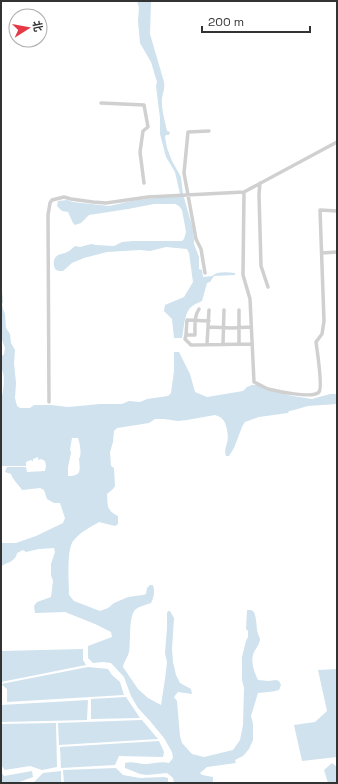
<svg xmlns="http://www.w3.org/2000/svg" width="338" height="784" font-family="'Space Grotesk','Noto Sans SC',sans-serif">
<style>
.water{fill:#cfe2ee;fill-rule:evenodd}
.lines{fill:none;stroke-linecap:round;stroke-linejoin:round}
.street{stroke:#d0d0d0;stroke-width:3.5}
</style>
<rect width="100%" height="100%" fill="#fff"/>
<path class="water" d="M137,1H151L150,34L164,82C165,88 163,93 162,98C161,109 165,121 167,131L170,132L169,135H166L165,137L167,148L172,161L181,177L183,194L192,226L194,238V244L199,257V269L202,270L203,277L212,276C217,271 227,272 235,273V275L214,276L210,282L207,283L202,301C198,303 194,304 190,308C184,315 184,328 182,338H174L172,319L164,311L165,305L184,297L193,282L189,253L187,249L166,247L150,251L140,250L107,252L84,258L72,263L63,271H59L56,270C52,264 53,256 61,254C64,253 64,254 67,252C70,251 72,248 75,246L80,247L91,244L96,245L114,246L122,242L133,241H182L184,239L186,232L182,210L179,206L175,204H154L128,209L89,215L81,223L75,225L73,223L68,212L62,211L57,206L58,201L67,200L73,202L109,206L136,200L167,197L180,194L175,172L166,157L160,134V118L156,86L157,82L151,62L140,43L138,21L139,8Z
M1,291H2L3,302L2,304L3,309L5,314L6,328L10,334L11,343L15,350L14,363L16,383L15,398L17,406L20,408H30L34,405H51L68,407L100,404H122L129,401L140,402L147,399L168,396L171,393L174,371V352H179L190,374L195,392L207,397L243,391L247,387L252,385H257L266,390L293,396L312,399L330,394H337V404L308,406L294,410L289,411L288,413L259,417L245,422L242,427L234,448L229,456H226C224,450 226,448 227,443C229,437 227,426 224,421C222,418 219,416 215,415L187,420L178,421L164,419H155L149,423L117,428L114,431L113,442L110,452L111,466L114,468L115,486L113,489L107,494C108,506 106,510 118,516V524L115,526L99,522C91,527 80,532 74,540C66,548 69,583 69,595L74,601L100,611L108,608L114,603L128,597L143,595L146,594L147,588L150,585H153C155,591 154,597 151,603C146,605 140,606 136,609C128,615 131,642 129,652C128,657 124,661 123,667L138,689L148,698L161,705L165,679L167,662L165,653L167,628V613L168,611H170L174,618L172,649L173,662L176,675L180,683L191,689L192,694L178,692L174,697L177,701L180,736L182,743L192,754L204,757L233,750L240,740L243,725L244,688L242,680V657L246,641L248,637V631L246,629L247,610H251L254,612C257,619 256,627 258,634C259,637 260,637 260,640C259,645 256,648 254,652C250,661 254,672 258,680L269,681L276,680L279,681L281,685L279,690C272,692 265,692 258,693L251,716L253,724V740L249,749L243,756L235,760L236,763L207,767L200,773L202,775L213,777V781L211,783H174L173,778L167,773L147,775L140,774L125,768V763C132,761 138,764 145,764C153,764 161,761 169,763L173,758L172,752L164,738L150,721L138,708L131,696L124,677L111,663L103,662L93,663L88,658V646L112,637L111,632L95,624L65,612L35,613L34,606L37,602L51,597L53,581L51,575V564L55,552L54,548L39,549L26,552L23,550L17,553C16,561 7,563 1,566V543H16L36,536L63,523L65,518L60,503H54L47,499L44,490L40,488L22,490C18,484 13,480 11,474L5,472L7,467H26L27,472L45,471L46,466L45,461L41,459L38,460V457L33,459V461H32L31,460L26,462V466H1V400C3,395 5,377 3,373C3,371 2,371 1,370V357L4,354L5,348L1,337ZM72,438H78C80,444 82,454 79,459C80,470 82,476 68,476V467L71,453L70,449Z
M83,649V660L86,665L1,682V651Z
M88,667L108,669L112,675L120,682L124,695L7,702V689L1,684Z
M337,669V757L302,761L294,725L315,722L327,711L318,670Z
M126,697L140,718L91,719V699Z
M88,700L87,720L1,722V705Z
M142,720L158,739L59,745L58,723Z
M56,723L57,767L42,770L30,766L5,770L1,765V724Z
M159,741L164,752L163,757L119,756L115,765L61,768L60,747Z
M332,763L337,767L336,783H328L324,770Z
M116,768L123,775L140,778L164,777L168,778V783H64L63,770Z
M32,771L33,777L17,783H1V772L4,776Z
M61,771V783H33L43,773Z"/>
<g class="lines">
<path class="street" d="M101,103L144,105L148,127L143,131L140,152L144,183
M260,183L259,194L261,266L268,287
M244,192L243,275L250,299L254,382C258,384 263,387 268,389C276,391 313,399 319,392C323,387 317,350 316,342L322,334L324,321L320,210L337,211
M322,253L337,252
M205,273L201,249L196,239L184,173L188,132L209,131
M199,309C194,316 195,326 195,335H186L187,320L209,321
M239,310V344
M208,327L232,328L251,327
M186,335L185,339L191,345L252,344
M207,344L209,310
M223,344L224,310
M49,402L48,215L50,203L52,200L64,197L71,199L93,202L106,203L148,197L244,192L337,142"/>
</g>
<rect width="338" height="784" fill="none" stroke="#333333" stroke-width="4"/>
<g transform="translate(28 28) rotate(79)"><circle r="19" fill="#ffffff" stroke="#adadad"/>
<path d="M0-3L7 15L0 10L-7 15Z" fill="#e63946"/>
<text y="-6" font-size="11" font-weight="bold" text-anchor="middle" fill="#333333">北</text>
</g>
<path d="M202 26v6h108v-6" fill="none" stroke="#333333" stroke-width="2"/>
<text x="208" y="26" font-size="12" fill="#333333" stroke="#ffffff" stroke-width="3" paint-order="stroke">200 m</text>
</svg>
